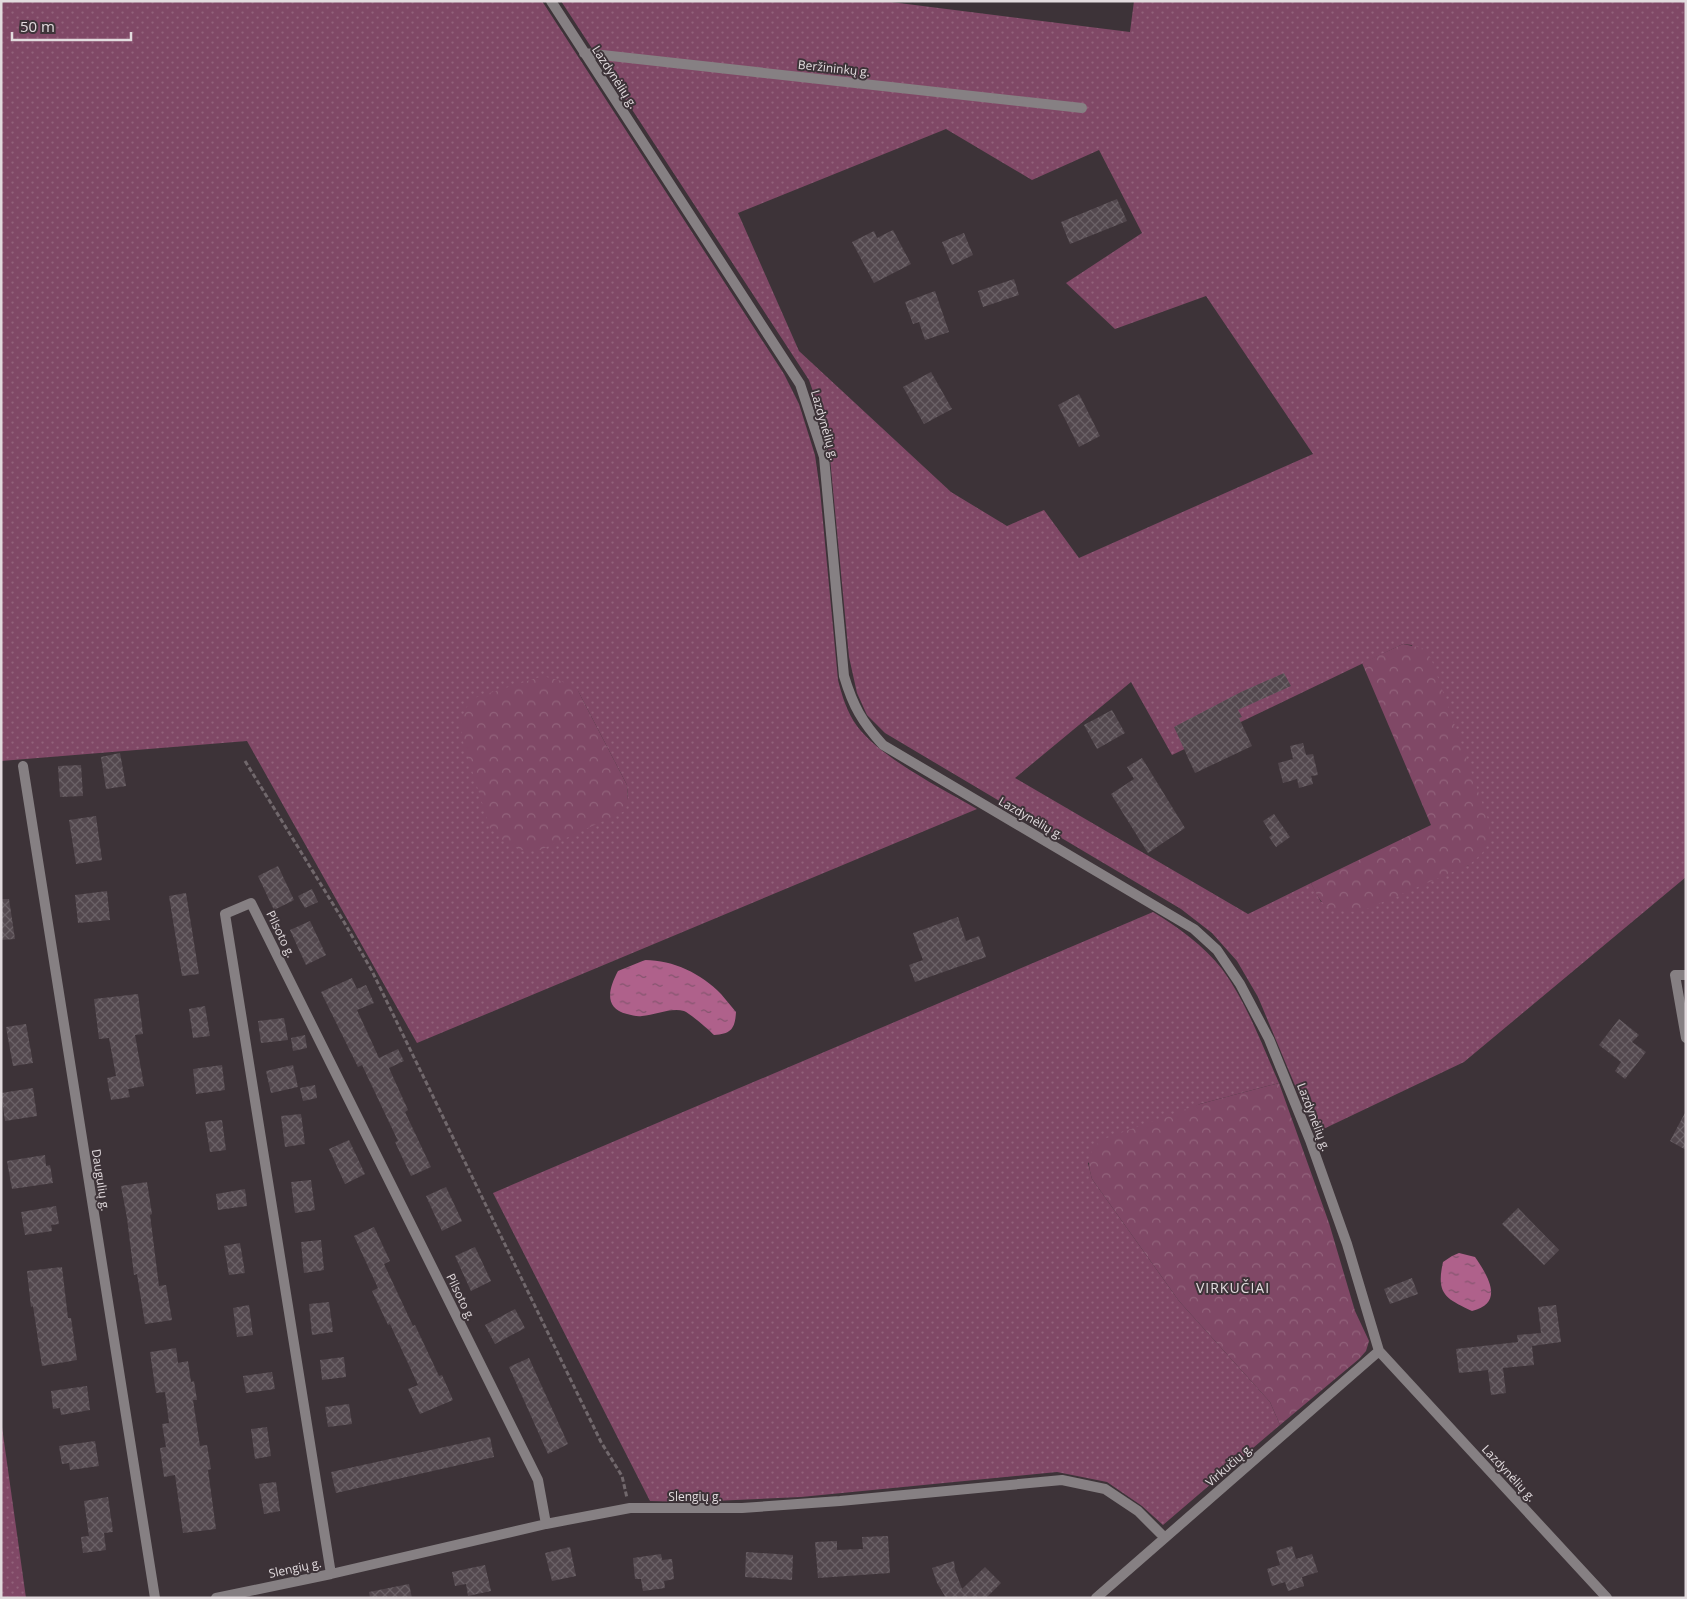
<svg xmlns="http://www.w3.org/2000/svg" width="1687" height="1599" font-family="'Open Sans',sans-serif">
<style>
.grass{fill:url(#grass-dots);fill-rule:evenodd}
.forest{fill:url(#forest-crowns)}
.water{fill:url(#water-ripples)}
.building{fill:url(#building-cross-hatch)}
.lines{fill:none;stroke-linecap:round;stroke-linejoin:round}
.path{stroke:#71686c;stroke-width:3;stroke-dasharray:5 2.5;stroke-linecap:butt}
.street{stroke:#868083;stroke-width:10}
.labels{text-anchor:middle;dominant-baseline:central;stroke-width:4;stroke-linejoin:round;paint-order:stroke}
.street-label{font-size:12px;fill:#e2dbde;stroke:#3d3338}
.neighbourhood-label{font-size:14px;letter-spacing:1px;fill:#e2dbde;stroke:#3d3338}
</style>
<defs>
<pattern id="grass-dots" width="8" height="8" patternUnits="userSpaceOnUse" patternTransform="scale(1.25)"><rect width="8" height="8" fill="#804866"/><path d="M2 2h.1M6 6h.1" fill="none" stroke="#92627b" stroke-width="1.8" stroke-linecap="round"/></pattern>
<pattern id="forest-crowns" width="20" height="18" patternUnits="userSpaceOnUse" patternTransform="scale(1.25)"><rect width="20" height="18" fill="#804866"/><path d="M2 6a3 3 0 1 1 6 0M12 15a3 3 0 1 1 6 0" fill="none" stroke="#92627b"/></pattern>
<pattern id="water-ripples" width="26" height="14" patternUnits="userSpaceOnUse" patternTransform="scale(1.25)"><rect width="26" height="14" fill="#af618b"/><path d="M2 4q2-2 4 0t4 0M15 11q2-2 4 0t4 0" fill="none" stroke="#84556e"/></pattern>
<pattern id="building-cross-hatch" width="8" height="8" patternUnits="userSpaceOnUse" patternTransform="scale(1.25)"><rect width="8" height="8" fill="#53484e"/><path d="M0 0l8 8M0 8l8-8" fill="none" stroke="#6b6267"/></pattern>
</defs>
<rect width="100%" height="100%" fill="#3d3338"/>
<path class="grass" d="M1,1H542L784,374L799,404L815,455L820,490L838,680C842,696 847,712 857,726C881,758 941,788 977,809L417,1043L247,741L1,761ZM577,689L627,785L628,801Z
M561,1H883L1130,32L1134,1H1686V877L1464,1062L1315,1133L1258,997L1237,961L1212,933L1181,909L885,733L867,715L857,693L849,657L830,458L820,412L809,380ZM946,129L1032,180L1099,150L1142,233L1066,283L1115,329L1206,296L1313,454L1079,558L1044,510L1007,526L951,492L799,351L738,213ZM1403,644L1412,645L1469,865L1321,902L1311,883L1248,914L1015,778L1131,682L1172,755Z
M1153,912C1178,927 1204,946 1222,969C1247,1003 1262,1045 1279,1083L1200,1104L1088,1163L1092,1179L1179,1301L1270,1402L1280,1425L1163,1525L1142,1506L1107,1482L1057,1472L801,1497L691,1502L650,1501L493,1193Z
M1,1420L26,1598H1Z"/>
<path class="forest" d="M1403,644L1422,648L1431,658L1490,825C1491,847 1485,851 1469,865L1362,911C1349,912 1330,913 1321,901C1317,896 1314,889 1311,883L1431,825L1362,663Z
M543,676L561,681L577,689L627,785L628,801L625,811L540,850H521L506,843L490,828L462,738L461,721L466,708L474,698Z
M1279,1083L1329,1223L1355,1311L1369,1341L1366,1351L1359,1359L1280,1425L1270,1402L1179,1301L1092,1179C1087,1161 1087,1154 1101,1140L1200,1104Z"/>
<path class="water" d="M645,960C673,960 702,974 721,994C726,1000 731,1006 736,1012C735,1029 731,1034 714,1035C709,1030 691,1014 684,1011C672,1007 655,1015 642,1016C637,1017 632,1015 627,1014C603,1008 609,988 618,971Z
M1459,1253L1475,1257C1488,1276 1505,1303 1472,1311C1445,1298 1436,1294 1443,1262L1452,1256Z"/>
<path class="building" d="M1117,199L1127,221L1070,244L1061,222Z
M893,230L911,264L874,283L852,242L874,231L877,238Z
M964,233L973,255L952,265L942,242Z
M1014,279L1019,295L983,307L978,291Z
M935,291L949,332L925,340L919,322L913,324L905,302Z
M931,372L952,409L924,424L903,387Z
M1079,394L1100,436L1079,447L1058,405Z
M1284,673L1291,686L1238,710L1242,717L1239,718L1252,746L1195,773L1174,727L1241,692Z
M1112,710L1125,733L1097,749L1084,725Z
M1303,743L1306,755L1313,754L1318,775L1311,776L1313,784L1299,788L1297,779L1283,783L1278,763L1293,759L1290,746Z
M120,753L126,786L106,789L101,757Z
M1142,758L1185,828L1148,853L1111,794L1134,779L1127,767Z
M81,765L83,796L60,797L58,766Z
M1274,814L1290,837L1276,847L1269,837L1272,835L1263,821Z
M96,816L102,860L76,864L69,820Z
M278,866L294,900L274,910L258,876Z
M312,889L318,902L305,908L298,896Z
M107,891L110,920L78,923L75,895Z
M186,893L199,974L182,976L169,896Z
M1,899H9L15,939L1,940Z
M958,917L966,941L979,936L986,957L915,982L909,965L923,960L913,933Z
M310,921L326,955L306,965L290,930Z
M352,978L357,989L366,985L374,1003L357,1010L379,1058L398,1049L404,1061L389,1068L408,1110L405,1112L431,1167L411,1176L395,1142L398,1141L362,1065L358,1067L321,992Z
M138,994L143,1034L135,1035L144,1086L128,1089L130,1097L111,1100L107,1078L116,1076L109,1038L99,1039L94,999Z
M205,1006L210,1036L193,1038L189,1009Z
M284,1018L288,1040L261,1043L258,1021Z
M1619,1019L1639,1035L1632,1042L1646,1052L1625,1079L1615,1071L1621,1062L1599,1045Z
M26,1024L33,1063L13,1066L6,1027Z
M305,1035L307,1048L293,1051L291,1038Z
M222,1065L225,1090L196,1094L193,1069Z
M293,1065L298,1087L271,1093L266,1071Z
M315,1085L317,1098L303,1101L300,1088Z
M33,1088L37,1116L5,1121L1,1093Z
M1686,1111V1150L1670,1141Z
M301,1114L305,1144L285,1147L281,1116Z
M222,1120L226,1150L210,1152L205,1122Z
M349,1140L365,1174L345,1184L329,1149Z
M45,1155L46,1166L50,1165L53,1183L12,1189L7,1161Z
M311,1180L315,1210L295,1213L291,1182Z
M147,1182L152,1214L150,1215L159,1286L166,1285L172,1320L145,1324L137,1274L134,1275L127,1218L121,1186Z
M446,1187L462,1221L442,1231L426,1196Z
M245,1189L247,1206L218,1210L216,1194Z
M56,1206L59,1224L51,1225L52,1231L25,1235L21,1212Z
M1518,1208L1559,1250L1544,1265L1502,1224Z
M374,1227L390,1261L384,1264L413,1326L415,1325L439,1376L442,1375L453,1400L420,1414L408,1389L418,1385L390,1324L388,1325L372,1291L378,1288L354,1236Z
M321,1240L324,1270L304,1273L301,1242Z
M240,1243L245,1273L229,1275L224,1246Z
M475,1247L491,1281L471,1291L455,1256Z
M62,1267L68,1318H71L77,1360L42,1366L33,1306L31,1307L27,1271Z
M1412,1278L1418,1294L1390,1304L1384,1289Z
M329,1302L333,1332L312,1335L309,1304Z
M249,1305L253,1335L237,1337L233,1308Z
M1556,1305L1561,1342L1532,1346L1534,1365L1503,1368L1506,1393L1491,1395L1488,1370L1459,1373L1456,1349L1518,1342L1517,1335L1541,1333L1538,1307Z
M515,1309L525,1328L495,1344L485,1325Z
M176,1348L178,1363L188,1361L191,1382L194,1381L197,1400H193L200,1446L207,1445L211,1469L208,1470L216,1529L183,1533L175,1475L164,1477L160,1448L166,1447L162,1424L169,1423L165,1392L156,1393L150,1352Z
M344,1357L346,1377L322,1380L320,1360Z
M529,1358L568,1444L548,1454L509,1367Z
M272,1372L275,1389L246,1393L243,1376Z
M87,1386L90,1410L61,1415L60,1408L53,1409L51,1391Z
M349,1404L352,1424L328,1427L325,1407Z
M267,1427L271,1456L255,1459L251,1429Z
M490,1437L494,1457L336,1493L331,1472Z
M95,1441L99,1466L70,1470L69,1463L62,1464L59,1446Z
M276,1482L280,1511L264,1514L259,1484Z
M108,1497L113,1532L104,1533L106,1550L83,1553L81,1537L89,1536L84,1501Z
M888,1536L890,1573L818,1578L815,1542L837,1541V1550L863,1549L862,1537Z
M1292,1546L1296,1559L1312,1554L1318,1572L1302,1577L1304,1586L1288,1591L1285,1582L1272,1586L1267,1569L1280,1565L1276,1551Z
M570,1547L576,1576L552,1581L545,1553Z
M746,1552L793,1555L792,1580L745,1577Z
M661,1554L662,1560L672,1559L674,1579L664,1581L665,1588L643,1591L641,1579H635L633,1558Z
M954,1561L955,1570L962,1589L985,1567L1001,1583L986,1598H946L937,1583L932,1568Z
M485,1565L491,1591L468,1596L466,1584L455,1586L452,1572Z
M409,1584L412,1598H370L369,1592Z"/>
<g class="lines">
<path class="path" d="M245,761L344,922L372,971L601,1442L622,1476L627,1498"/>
<path class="street" d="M551,1L800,384L824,457L844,676C853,706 862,722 883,745L1194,929L1217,950L1240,984L1269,1039L1310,1140L1347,1244L1379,1351L1607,1598
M584,53L1082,108
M23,766L155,1598
M1686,975H1675L1686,1038
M331,1574L225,914L251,903L538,1480L546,1524
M216,1598L331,1574L546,1524L630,1508H742L840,1501L1062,1480L1105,1489L1138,1511L1164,1537
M1096,1598L1379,1351"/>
</g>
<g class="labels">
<g class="street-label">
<text transform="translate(834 68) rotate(6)">Beržininkų g.</text>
<text transform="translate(615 77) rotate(57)">Lazdynėlių g.</text>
<text transform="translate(825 425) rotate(74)">Lazdynėlių g.</text>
<text transform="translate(1031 818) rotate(30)">Lazdynėlių g.</text>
<text transform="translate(281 934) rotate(64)">Pilsoto g.</text>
<text transform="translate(1314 1117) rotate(69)">Lazdynėlių g.</text>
<text transform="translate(101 1180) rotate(81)">Daugulių g.</text>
<text transform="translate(461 1297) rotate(64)">Pilsoto g.</text>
<text transform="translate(1229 1465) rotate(-41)">Virkučių g.</text>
<text transform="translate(1509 1473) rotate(47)">Lazdynėlių g.</text>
<text x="695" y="1496">Slengių g.</text>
<text transform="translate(295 1568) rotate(-12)">Slengių g.</text>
</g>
<g class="neighbourhood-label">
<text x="1233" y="1287">VIRKUČIAI</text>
</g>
</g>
<rect width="1687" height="1599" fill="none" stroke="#e2dbde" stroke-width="5"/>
<path d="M12 32v8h119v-8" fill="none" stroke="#e2dbde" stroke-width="2.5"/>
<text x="20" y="32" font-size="15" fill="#e2dbde" stroke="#3d3338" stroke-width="4" paint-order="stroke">50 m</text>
</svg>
